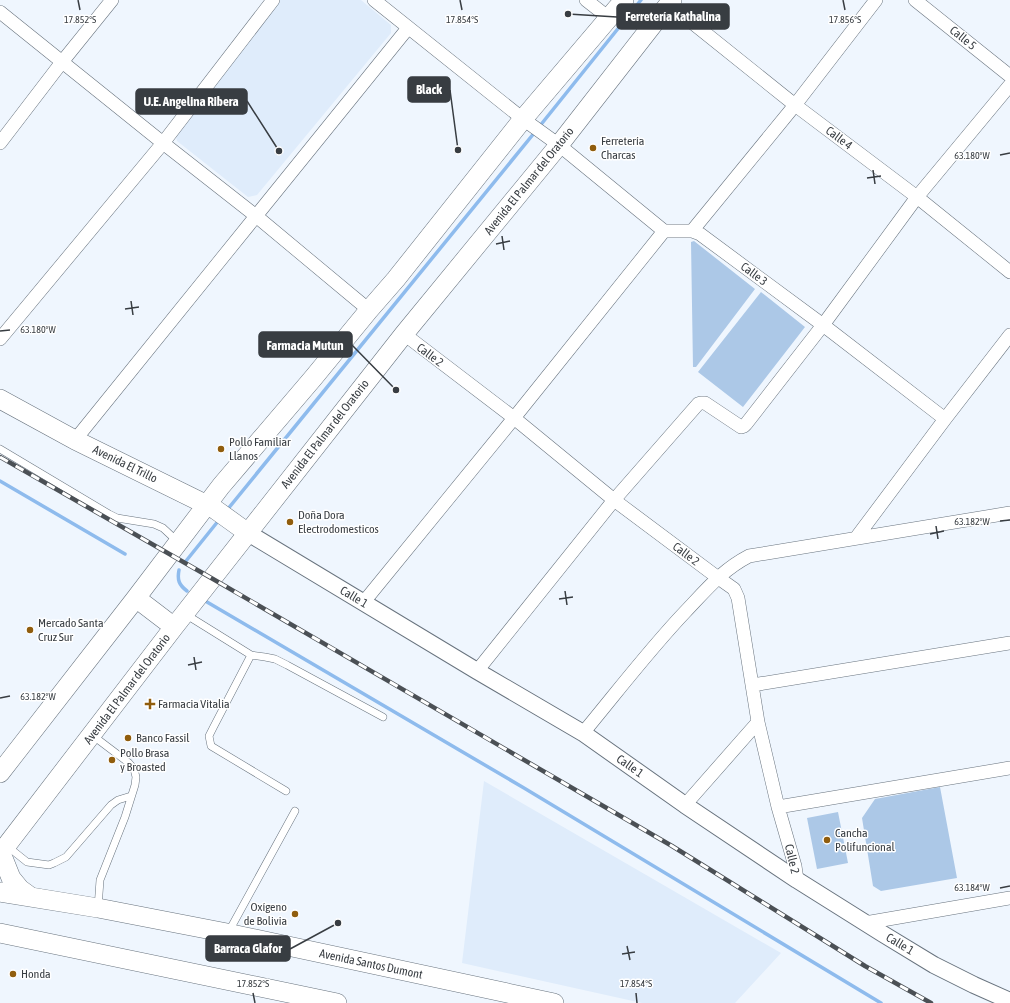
<svg xmlns="http://www.w3.org/2000/svg" width="1010" height="1003" font-family="'Asap Condensed',sans-serif">
<style>
.built{fill:#dfecfb}
.green{fill:#acc8e7}
.lines{fill:none;stroke-linecap:round;stroke-linejoin:round}
.stream{stroke:#8ebbed;stroke-width:3.5}
.service-casing{stroke:#68737e;stroke-width:8}
.minor-casing{stroke:#68737e;stroke-width:14}
.tertiary-casing{stroke:#68737e;stroke-width:18}
.secondary-casing{stroke:#68737e;stroke-width:20}
.service{stroke:#fff;stroke-width:7}
.minor{stroke:#fff;stroke-width:13}
.tertiary{stroke:#fff;stroke-width:16}
.secondary{stroke:#fff;stroke-width:19}
.rail-casing{stroke:#4b5055;stroke-width:4.5}
.rail{stroke:#fff;stroke-width:3;stroke-dasharray:9;stroke-linecap:butt}
.ticks{fill:none;stroke:#383d42;stroke-width:1.5}
.poi-dot{fill:#905d0d;stroke:#fff;stroke-width:1.5}
.labels{text-anchor:middle;dominant-baseline:central;stroke-width:3;stroke-linejoin:round;paint-order:stroke}
.street-label{font-size:12px;fill:#383d42;stroke:#fff}
.poi-label{font-size:12px;fill:#383d42;stroke:#fff;text-anchor:start}
.ticks-label{font-size:10px;text-anchor:middle;fill:#383d42;stroke:#fff;stroke-width:3;stroke-linejoin:round;paint-order:stroke}
.leader{fill:none;stroke:#383d42;stroke-width:1.5}
.callout-dot{fill:#383d42;stroke:#fff;stroke-width:1.5}
.callout{fill:#383d42;stroke:#383d42;stroke-width:1.5}
.callout-label{font-size:13px;text-anchor:middle;font-weight:bold;fill:#fff}
</style>
<rect width="100%" height="100%" fill="#eff6fe"/>
<path class="built" d="M280,0H361L391,25V33L257,195L248,197L177,141L175,132Z
M484,781L781,953L735,1003H642L462,963Z"/>
<path class="green" d="M694,241L755,289L696,367H693L691,242Z
M761,292L805,327L743,407L698,372Z
M940,787L957,878L881,891L873,886L862,818L875,799Z
M838,812L848,863L817,869L807,818Z"/>
<g class="lines">
<path class="stream" d="M539,127L641,0
M0,481L125,554
M227,510L535,132
M186,561L219,520
M179,570C177,580 179,585 187,591
M207,602L524,788L881,1003"/>
<defs>
<path id="service" d="M0,449L109,514L117,518L154,524L163,528L178,542
M185,614L251,655L265,657L275,659L287,665L383,717
M251,655L213,728L209,736L211,746L286,791
M92,735L129,763L134,769L136,777L135,785L125,817L100,880L98,908
M7,846L27,862L49,865L54,863L66,857L111,805L118,800L131,796
M228,933L295,811"/>
<path id="minor" d="M374,0L523,119L559,145L664,231H692L700,234L823,325L945,419
M586,0L609,18
M915,0L1010,76
M669,4L795,105L917,197L1010,272
M0,12L163,143L256,216L369,310
M0,143L62,62L112,0
M692,231L795,105L876,0
M404,334L514,418L614,500L717,577L734,589L738,598L758,722L778,807L795,866L797,880
M0,339L163,143L273,0
M75,440L256,216L408,28
M856,538L945,419L1010,335
M363,603L514,418L664,231
M477,671L614,500L698,404L701,403H705L741,427L744,426L746,424L823,325L917,197L1010,85
M753,685L1010,643
M583,733C617,692 649,650 685,612C706,590 722,570 749,556L1010,513
M685,805L758,722
M778,807L1010,768
M865,923L1010,898"/>
<path id="tertiary" d="M248,533L477,671L583,733L685,805L797,880L883,934L934,965L974,985L1010,1001"/>
<path id="secondary" d="M0,399L75,440L207,505L216,510L248,533
M136,598L174,627
M0,773L136,598L221,486L314,377L369,310L396,279L523,119L624,0
M0,853H1L11,878L20,889L31,897
M0,854L174,627L404,334L559,145L672,0
M0,892L98,908L227,933L554,1003
M0,933L337,1003"/>
</defs>
<use href="#service" class="service-casing"/>
<use href="#minor" class="minor-casing"/>
<use href="#tertiary" class="tertiary-casing"/>
<use href="#secondary" class="secondary-casing"/>
<use href="#service" class="service"/>
<use href="#minor" class="minor"/>
<use href="#tertiary" class="tertiary"/>
<use href="#secondary" class="secondary"/>
<defs>
<path id="rail" d="M0,457L213,579L672,846L865,966L931,1003"/>
</defs>
<use href="#rail" class="rail-casing"/>
<use href="#rail" class="rail"/>
</g>
<path class="ticks" d="M78,0L80,10M460,0L462,10M843,0L845,10M1000,155L1010,153M873,170L875,184M867,178L881,176M502,236L504,250M496,244L510,241M131,301L133,315M125,309L139,307M0,331L10,330M1000,521L1010,520M936,526L938,539M930,534L944,531M565,591L567,605M559,599L573,597M194,657L196,670M188,665L202,662M0,698L10,696M1000,888L1010,886M627,946L630,960M622,954L635,952M253,993L255,1003M636,993L637,1003"/>
<g class="poi-dot">
<circle cx="593" cy="148" r="4"/>
<circle cx="221" cy="449" r="4"/>
<circle cx="290" cy="522" r="4"/>
<circle cx="30" cy="630" r="4"/>
<path d="M148 698h4v4h4v4h-4v4h-4v-4h-4v-4h4z"/>
<circle cx="128" cy="738" r="4"/>
<circle cx="112" cy="760" r="4"/>
<circle cx="827" cy="840" r="4"/>
<circle cx="295" cy="914" r="4"/>
<circle cx="13" cy="974" r="4"/>
</g>
<g class="labels">
<g class="street-label">
<text transform="translate(963 38) rotate(39)">Calle 5</text>
<text transform="translate(839 138) rotate(37)">Calle 4</text>
<text transform="translate(529 181) rotate(-51)">Avenida El Palmar del Oratorio</text>
<text transform="translate(754 274) rotate(37)">Calle 3</text>
<text transform="translate(430 355) rotate(37)">Calle 2</text>
<text transform="translate(325 434) rotate(-52)">Avenida El Palmar del Oratorio</text>
<text transform="translate(125 464) rotate(26)">Avenida El Trillo</text>
<text transform="translate(686 554) rotate(37)">Calle 2</text>
<text transform="translate(354 597) rotate(31)">Calle 1</text>
<text transform="translate(127 689) rotate(-53)">Avenida El Palmar del Oratorio</text>
<text transform="translate(630 766) rotate(35)">Calle 1</text>
<text transform="translate(792 859) rotate(77)">Calle 2</text>
<text transform="translate(900 944) rotate(31)">Calle 1</text>
<text transform="translate(371 964) rotate(12)">Avenida Santos Dumont</text>
</g>
<g class="poi-label">
<text x="601" y="141">Ferretería<tspan x="601" dy="14">Charcas</tspan></text>
<text x="229" y="442">Pollo Familiar<tspan x="229" dy="14">Llanos</tspan></text>
<text x="298" y="515">Doña Dora<tspan x="298" dy="14">Electrodomesticos</tspan></text>
<text x="38" y="623">Mercado Santa<tspan x="38" dy="14">Cruz Sur</tspan></text>
<text x="158" y="704">Farmacia Vitalia</text>
<text x="136" y="738">Banco Fassil</text>
<text x="120" y="753">Pollo Brasa<tspan x="120" dy="14">y Broasted</tspan></text>
<text x="835" y="833">Cancha<tspan x="835" dy="14">Polifuncional</tspan></text>
<text x="287" y="907" text-anchor="end">Oxígeno<tspan x="287" dy="14">de Bolivia</tspan></text>
<text x="21" y="974">Honda</text>
</g>
</g>
<g class="ticks-label">
<text x="80" y="23">17.852°S</text>
<text x="462" y="23">17.854°S</text>
<text x="845" y="23">17.856°S</text>
<text x="972" y="159">63.180°W</text>
<text x="38" y="333">63.180°W</text>
<text x="972" y="525">63.182°W</text>
<text x="38" y="700">63.182°W</text>
<text x="972" y="891">63.184°W</text>
<text x="253" y="987">17.852°S</text>
<text x="636" y="987">17.854°S</text>
</g>
<path class="leader" d="M568 14L617 17M458 150L450 90M279 151L247 101M396 390L352 345M338 923L290 949"/>
<g class="callout-dot">
<circle cx="568" cy="14" r="4"/>
<circle cx="458" cy="150" r="4"/>
<circle cx="279" cy="151" r="4"/>
<circle cx="396" cy="390" r="4"/>
<circle cx="338" cy="923" r="4"/>
</g>
<g class="callout">
<rect x="617" y="4" width="112" height="25" rx="4"/>
<rect x="408" y="77" width="42" height="25" rx="4"/>
<rect x="136" y="89" width="111" height="25" rx="4"/>
<rect x="259" y="332" width="93" height="25" rx="4"/>
<rect x="206" y="936" width="84" height="25" rx="4"/>
</g>
<g class="callout-label">
<text x="673" y="21">Ferretería Kathalina</text>
<text x="429" y="94">Black</text>
<text x="191" y="106">U.E. Angelina Ribera</text>
<text x="305" y="350">Farmacia Mutun</text>
<text x="248" y="953">Barraca Glafor</text>
</g>
</svg>
